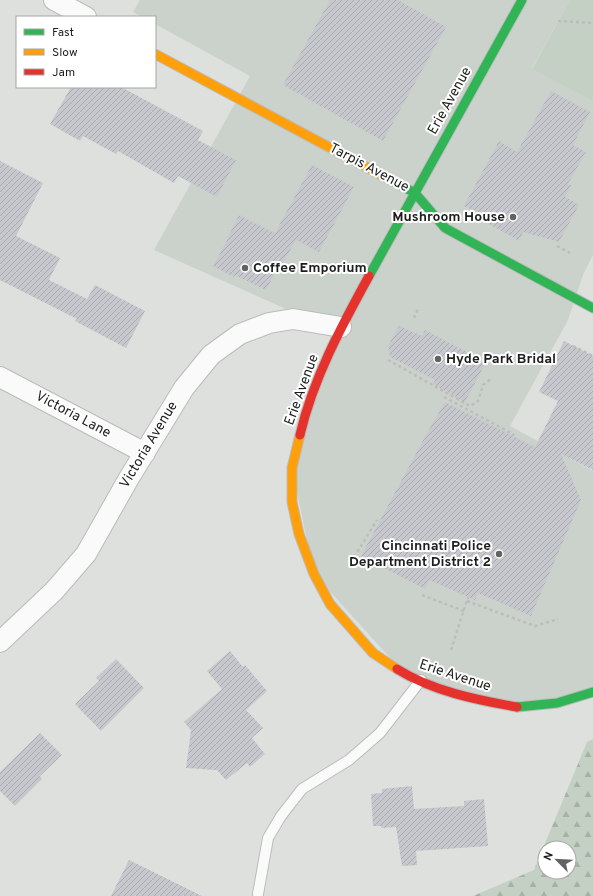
<svg xmlns="http://www.w3.org/2000/svg" width="593" height="896" font-family="Overpass,sans-serif">
<style>
.built{fill:#cbd2cb}
.forest{fill:url(#forest-firs);fill-rule:evenodd}
.park{fill:#c3d0c3}
.building{fill:url(#building-hatch)}
.lines{fill:none;stroke-linecap:round;stroke-linejoin:round}
.lane-casing{stroke:#babcba;stroke-width:12}
.street-casing{stroke:#babcba;stroke-width:22}
.fast-casing{stroke:#babcba;stroke-width:11}
.slow-casing{stroke:#babcba;stroke-width:11}
.jam-casing{stroke:#babcba;stroke-width:11}
.path{stroke:#bcbdbc;stroke-width:2.5;stroke-dasharray:3 3;stroke-linecap:butt}
.lane{stroke:#fafafa;stroke-width:10}
.street{stroke:#fafafa;stroke-width:20}
.fast{stroke:#30b455;stroke-width:9}
.slow{stroke:#ff9f0a;stroke-width:9}
.jam{stroke:#e5322d;stroke-width:9}
.poi-dot{fill:#606360;stroke:#fff;stroke-width:1.5}
.labels{text-anchor:middle;dominant-baseline:central;stroke-width:4;stroke-linejoin:round;paint-order:stroke}
.street-label{font-size:14px;fill:#1d1f1d;stroke:#fff}
.poi-label{font-size:14px;font-weight:bold;fill:#1d1f1d;stroke:#fff;text-anchor:end}
</style>
<defs>
<pattern id="forest-firs" width="22" height="20" patternUnits="userSpaceOnUse"><rect width="22" height="20" fill="#c3d0c3"/><path d="M5 1l3.5 6h-7zM16 11l3.5 6h-7z" fill="#a7b2a7"/></pattern>
<pattern id="building-hatch" width="6" height="6" patternUnits="userSpaceOnUse"><rect width="6" height="6" fill="#c7c8ce"/><path d="M-1 1l2-2M0 6l6-6M5 7l2-2" fill="none" stroke="#aaabb0"/></pattern>
</defs>
<rect width="100%" height="100%" fill="#dde0dd"/>
<path class="built" d="M140,0H570L532,68L593,101V255L583,275L568,320L510,426L593,471V692L517,707L404,673L314,574L292,468L341,327L304,317L154,250L250,76L155,24V17H142L133,12Z"/>
<path class="forest" d="M593,739V896H473L534,870L587,742ZM545,848H569V872H545Z"/>
<path class="park" d="M570,0H593V101L532,69Z"/>
<path class="building" d="M330,0H398L446,27L383,141L283,85Z
M71,87H121L203,131L198,140L236,160L217,197L178,176L174,183L118,151L116,154L83,136L80,141L50,124Z
M551,91L590,112L573,145L586,152L568,184L571,185L565,197L579,205L559,242L523,232L519,241L487,223L489,218L464,206L499,141L517,152Z
M0,161L43,183L16,236L60,258L49,280L87,299L95,285L145,311L126,348L75,321L77,319L0,280Z
M312,165L354,187L319,252L296,240L283,263L281,262L266,290L235,275L234,277L213,266L230,235H229L239,215L275,233Z
M399,326L422,336L425,330L486,362L465,402L433,384L435,380L390,357L388,346Z
M564,341L593,356V470L561,454L581,500L531,616L478,593L475,600L429,580L425,589L361,556L427,433L445,402L535,447L558,401L539,392Z
M230,651L243,667L245,665L267,691L246,710L263,728L252,738L265,754L250,767L247,763L226,780L217,770L186,768L191,730L184,722L222,689L207,671Z
M116,659L144,688L101,731L75,704L99,681L96,678Z
M40,733L62,755L40,776L42,779L15,806L0,791V772Z
M412,786L414,809L464,806V801L484,799L488,846L416,851L417,865L402,866L396,827L381,828V826H373L371,794L382,793V789Z
M129,860L202,896H111Z"/>
<g class="lines">
<defs>
<path id="lane" d="M258,894L268,838L281,816L302,789L349,760L380,733L421,680"/>
<path id="street" d="M54,0L86,17
M0,377L145,453
M0,642L54,591L86,554L129,478L184,388L211,355L240,334L269,323L293,319L341,327"/>
<path id="fast" d="M381,175L415,193L445,228L593,308
M369,276L522,0
M517,707L557,703L593,692"/>
<path id="slow" d="M155,54L381,175
M300,435L292,468V502L299,534L314,574L330,604L373,653L397,669"/>
<path id="jam" d="M300,435C313,379 341,327 369,276
M397,669C432,691 477,700 517,707"/>
</defs>
<use href="#lane" class="lane-casing"/>
<use href="#street" class="street-casing"/>
<use href="#fast" class="fast-casing"/>
<use href="#slow" class="slow-casing"/>
<use href="#jam" class="jam-casing"/>
<path class="path" d="M558,21L593,23
M557,246L570,253
M414,318L418,309
M573,346L593,356
M388,360L470,406L478,401L483,385L492,378
M444,397L513,434V436
M351,562L377,520
M422,595L464,611
M467,601L535,626L558,619
M451,650L468,597"/>
<use href="#lane" class="lane"/>
<use href="#street" class="street"/>
<use href="#fast" class="fast"/>
<use href="#slow" class="slow"/>
<use href="#jam" class="jam"/>
</g>
<g class="poi-dot">
<circle cx="513" cy="217" r="4"/>
<circle cx="245" cy="268" r="4"/>
<circle cx="438" cy="359" r="4"/>
<circle cx="499" cy="554" r="4"/>
</g>
<g class="labels">
<g class="street-label">
<text transform="translate(450 101) rotate(-61)">Erie Avenue</text>
<text transform="translate(369 168) rotate(28)">Tarpis Avenue</text>
<text transform="translate(302 390) rotate(-70)">Erie Avenue</text>
<text transform="translate(73 415) rotate(28)">Victoria Lane</text>
<text transform="translate(149 445) rotate(-59)">Victoria Avenue</text>
<text transform="translate(455 676) rotate(18)">Erie Avenue</text>
</g>
<g class="poi-label">
<text x="505" y="217">Mushroom House</text>
<text x="253" y="268" text-anchor="start">Coffee Emporium</text>
<text x="446" y="359" text-anchor="start">Hyde Park Bridal</text>
<text x="491" y="546">Cincinnati Police<tspan x="491" dy="16">Department District 2</tspan></text>
</g>
</g>
<rect x="16" y="16" width="140" height="72" fill="#ffffff" stroke="#a5a5a5"/>
<rect x="24" y="29" width="20" height="6" fill="#30b455" stroke="#a5a5a5"/>
<text x="52" y="36" font-size="12" fill="#1d1f1d">Fast</text>
<rect x="24" y="49" width="20" height="6" fill="#ff9f0a" stroke="#a5a5a5"/>
<text x="52" y="56" font-size="12" fill="#1d1f1d">Slow</text>
<rect x="24" y="69" width="20" height="6" fill="#e5322d" stroke="#a5a5a5"/>
<text x="52" y="76" font-size="12" fill="#1d1f1d">Jam</text>
<g transform="translate(557 860) rotate(294)"><circle r="19" fill="#ffffff" stroke="#a5a5a5"/>
<path d="M0-3L7 15L0 10L-7 15Z" fill="#606360"/>
<text y="-6" font-size="11" font-weight="bold" text-anchor="middle" fill="#1d1f1d">N</text>
</g>
</svg>
